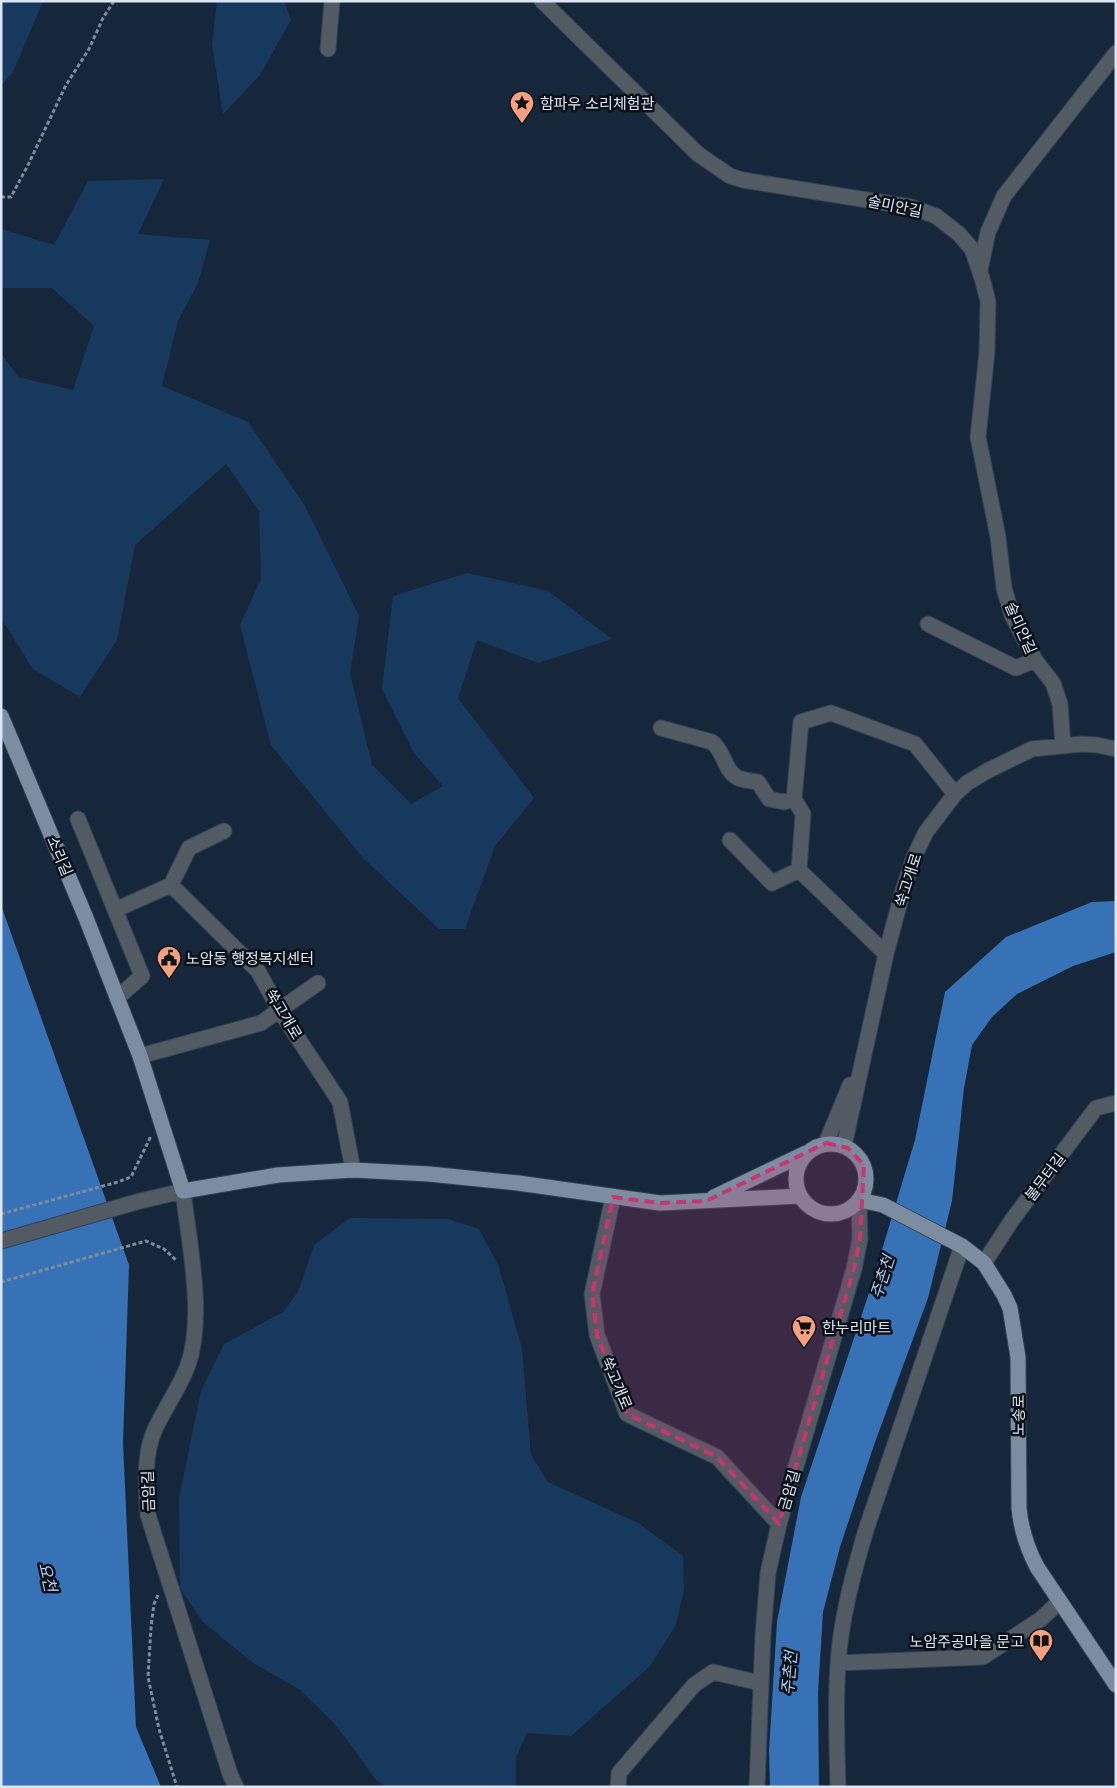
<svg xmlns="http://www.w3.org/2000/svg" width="1117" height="1788" font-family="Mulish,'Noto Sans KR',sans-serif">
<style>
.green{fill:#18395e}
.water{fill:#3772b6}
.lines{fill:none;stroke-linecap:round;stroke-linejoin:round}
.minor-casing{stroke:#334255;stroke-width:17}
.major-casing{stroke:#334255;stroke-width:17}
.path{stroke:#7e8b9b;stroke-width:3;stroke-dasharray:4 2.5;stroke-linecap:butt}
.minor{stroke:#525a64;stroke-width:15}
.major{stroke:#7d8da1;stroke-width:15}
.marked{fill:#c63772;fill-opacity:0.2;stroke:#c63772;stroke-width:4;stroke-dasharray:10 6;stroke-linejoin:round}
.labels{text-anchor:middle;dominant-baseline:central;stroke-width:5;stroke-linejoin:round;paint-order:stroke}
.poi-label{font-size:15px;fill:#dce6f3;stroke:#091018;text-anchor:start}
.street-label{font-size:15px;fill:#dce6f3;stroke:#091018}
.water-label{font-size:16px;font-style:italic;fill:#b1cff4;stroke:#091018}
</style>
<rect width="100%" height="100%" fill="#17273b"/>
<path class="green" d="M1,1H43L13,72L1,86Z
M217,1H284L291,20L260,75L223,114L212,44Z
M164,179L138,234L210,240L198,283L178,321L162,386L248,422L305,506L359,616L350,673L372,765L411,804L443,786L414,753L382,689L393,596L467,573L548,591L612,639L538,663L477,640L458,698L534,798L495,846L465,929H439L363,858L271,745L240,625L261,579L259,511L226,464L135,545L117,640L80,697L33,669L1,618V353L18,377L73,390L94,326L52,288H1V229L54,245L88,181Z
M350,1218L448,1219L479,1229L499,1267L522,1349L531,1455L548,1482L638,1523L683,1556L684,1589L676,1625L650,1666L571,1736L527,1733L516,1757V1787H386L375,1779L351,1745L331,1720L300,1690L252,1662L203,1622L180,1588L179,1498L201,1391L224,1344L283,1312L298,1292L314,1245Z"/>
<path class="water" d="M1116,901V952L1073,966L1017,994L992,1017L972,1045L964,1088L952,1201L928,1298L874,1445L840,1547L823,1612L818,1692L819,1787H770L769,1750L777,1622L801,1497L869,1293L915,1140L945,992L1006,937L1092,902Z
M1,905L129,1265L123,1443L136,1727L161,1787H1Z"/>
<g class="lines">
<defs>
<path id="minor" d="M542,1L698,154L730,176L743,180L911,207L936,216L959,234L972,249L982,278L988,301L987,352L978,437L998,537L1004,588L1012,615L1035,660
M328,49L332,1
M980,270L988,232L1004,196L1116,53
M928,624L1016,668L1035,660L1053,683L1060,704L1063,745
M661,728L712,742C725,752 724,771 738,778C743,780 751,781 758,782L769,799L784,802L794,799
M78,819L142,976L117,998
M730,840L772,883L799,870L886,954
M799,870L803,814L794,799L801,722L831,713L915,744L955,794
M171,885L258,971L280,1011L340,1102L353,1170
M115,910L171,885L189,848L224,831
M140,1056L261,1023L318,983
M826,1143L850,1085
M844,1146L886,954L902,894L914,857L926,832L955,794L967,783L987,771L1032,749L1082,744L1097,745L1116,749
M613,1197L592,1294L597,1335L627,1414L717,1457L779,1524
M1,1241L140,1201L183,1191C189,1242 205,1317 188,1365C180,1387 165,1408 155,1429C143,1456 146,1487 148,1515L230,1774L236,1787
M984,1263L1012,1220L1096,1108L1116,1103
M838,1663L983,1657L1041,1619L1059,1602
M618,1787L619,1773L694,1685L713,1672L760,1683
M757,1787L763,1634L768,1573L779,1524L854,1269L860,1239L859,1200
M838,1787C837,1746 835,1705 838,1664C841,1618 853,1574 866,1530L962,1246"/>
<path id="major" d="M1,716L86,918L140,1056L183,1191L278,1175L353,1170L429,1174L518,1183L660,1203L800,1196
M796 1179a35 35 0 1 1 70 0a35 35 0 1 1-70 0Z
M714,1197L806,1153
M859,1200L883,1205L962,1246L984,1263L1004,1295L1010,1308L1018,1357L1019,1508C1021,1529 1027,1548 1037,1567L1116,1685"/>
</defs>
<use href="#minor" class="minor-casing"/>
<use href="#major" class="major-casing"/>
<path class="path" d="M1,197H11L28,165L66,85L89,49L103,18L114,1
M1,1214L118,1182L131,1177L151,1136
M1,1282L146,1241L164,1249L177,1261
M158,1595L154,1604L151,1627L148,1677L159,1729L177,1787"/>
<use href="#minor" class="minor"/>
<use href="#major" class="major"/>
</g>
<path class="marked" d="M826,1143L848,1148L864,1165L860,1239L854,1269L779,1524L717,1457L627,1414L597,1335L592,1294L613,1197L660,1203L706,1201Z"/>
<defs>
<symbol id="sight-pin" viewBox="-11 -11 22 30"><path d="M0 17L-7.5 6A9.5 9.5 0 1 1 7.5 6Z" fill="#f2a07f" stroke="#091018"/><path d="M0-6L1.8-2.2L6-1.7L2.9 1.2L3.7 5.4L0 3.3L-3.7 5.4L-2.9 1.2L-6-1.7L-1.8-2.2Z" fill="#111"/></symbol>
<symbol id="civic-pin" viewBox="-11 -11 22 30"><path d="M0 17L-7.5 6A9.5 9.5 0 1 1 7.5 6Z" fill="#f2a07f" stroke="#091018"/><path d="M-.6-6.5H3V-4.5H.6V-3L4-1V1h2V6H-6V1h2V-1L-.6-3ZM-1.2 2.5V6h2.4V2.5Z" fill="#111"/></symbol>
<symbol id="supermarket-pin" viewBox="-11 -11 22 30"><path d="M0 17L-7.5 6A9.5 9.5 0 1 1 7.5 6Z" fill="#f2a07f" stroke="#091018"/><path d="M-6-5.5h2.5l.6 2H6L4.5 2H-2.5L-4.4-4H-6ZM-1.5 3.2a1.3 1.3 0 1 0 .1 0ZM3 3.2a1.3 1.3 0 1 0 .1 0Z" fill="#111"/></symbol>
<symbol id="library-pin" viewBox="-11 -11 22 30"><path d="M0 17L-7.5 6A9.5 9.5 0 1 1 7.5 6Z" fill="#f2a07f" stroke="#091018"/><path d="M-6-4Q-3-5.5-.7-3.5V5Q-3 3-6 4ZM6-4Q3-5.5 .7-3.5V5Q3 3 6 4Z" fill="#111"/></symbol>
</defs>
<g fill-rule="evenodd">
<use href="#sight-pin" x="508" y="89" width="28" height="38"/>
<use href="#civic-pin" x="155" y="944" width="28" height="38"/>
<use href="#supermarket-pin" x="790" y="1313" width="28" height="38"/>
<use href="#library-pin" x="1027" y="1627" width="28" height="38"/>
</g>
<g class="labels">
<g class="poi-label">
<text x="540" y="103">함파우 소리체험관</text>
<text x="186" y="958">노암동 행정복지센터</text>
<text x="822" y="1327">한누리마트</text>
<text x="1024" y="1641" text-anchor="end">노암주공마을 문고</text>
</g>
<g class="street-label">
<text transform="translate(895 206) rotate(12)">술미안길</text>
<text transform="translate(1021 628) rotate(66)">술미안길</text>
<text transform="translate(60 856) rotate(67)">소리길</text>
<text transform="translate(908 880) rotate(-72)">쑥고개로</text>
<text transform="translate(284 1014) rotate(59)">쑥고개로</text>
<text transform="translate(1045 1177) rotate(-53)">불무터길</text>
<text transform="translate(617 1383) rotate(67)">쑥고개로</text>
<text transform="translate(1018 1415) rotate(-90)">노송로</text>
<text transform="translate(789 1490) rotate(-74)">금암길</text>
<text transform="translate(148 1491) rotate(-92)">금암길</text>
</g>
<g class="water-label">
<text transform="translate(882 1277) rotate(-72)">주촌천</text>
<text transform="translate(48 1577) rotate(77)">요천</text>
<text transform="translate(789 1673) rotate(-85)">주촌천</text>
</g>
</g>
<rect width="1117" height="1788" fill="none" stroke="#dce6f3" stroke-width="5"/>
</svg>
